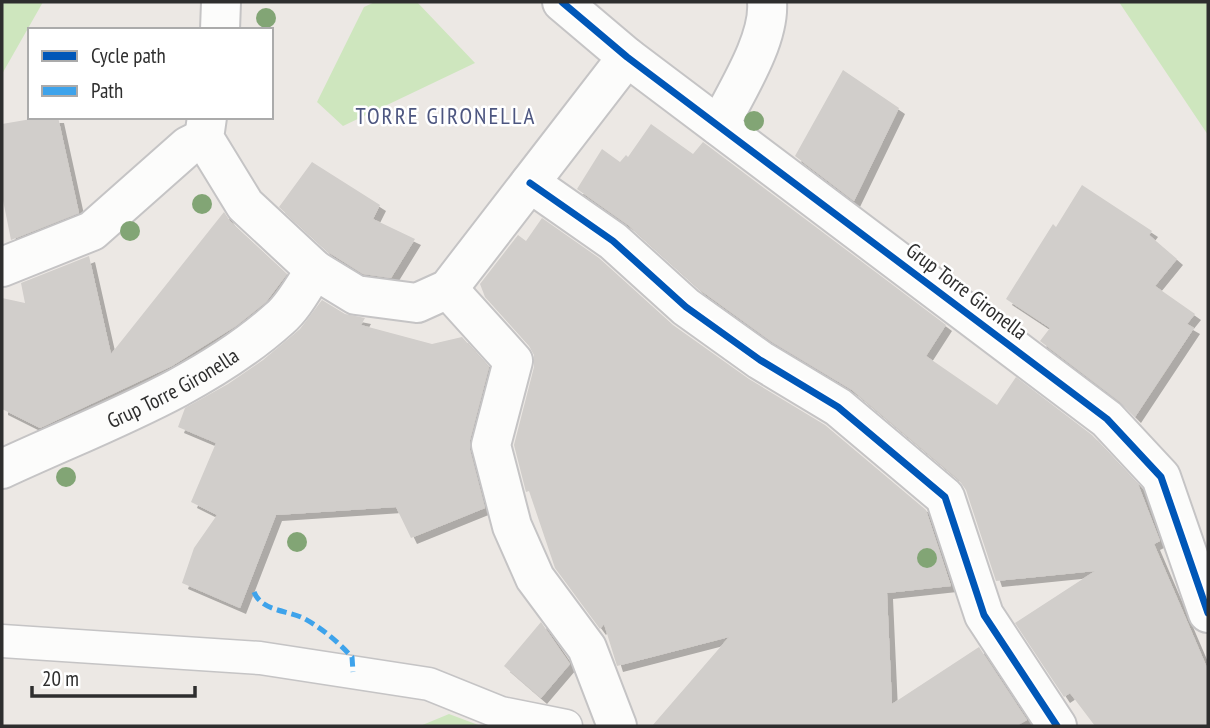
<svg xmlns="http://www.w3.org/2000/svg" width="1210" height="728" font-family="'PT Sans Narrow',sans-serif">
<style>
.green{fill:#cee6be}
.building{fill:#d1cecb;filter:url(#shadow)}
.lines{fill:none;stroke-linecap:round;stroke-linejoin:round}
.service-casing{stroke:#c5c4c5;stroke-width:35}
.minor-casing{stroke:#c5c4c5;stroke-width:42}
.service{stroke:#fcfcfb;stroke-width:32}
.minor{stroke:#fcfcfb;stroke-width:38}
.quiet{stroke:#3ea3eb;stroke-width:5;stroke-dasharray:10 5;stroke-linecap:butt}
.cycleway-casing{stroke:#fff;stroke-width:11}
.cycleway{stroke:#0057b8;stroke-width:7}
.tree{fill:#82a575}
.labels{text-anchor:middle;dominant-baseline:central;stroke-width:5;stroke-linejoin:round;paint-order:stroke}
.street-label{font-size:21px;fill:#2e2e2e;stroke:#fff}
.neighbourhood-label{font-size:23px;letter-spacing:2px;fill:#4d5680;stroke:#fff}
</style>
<defs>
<filter id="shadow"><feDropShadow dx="6" dy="6" stdDeviation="0" flood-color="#0004"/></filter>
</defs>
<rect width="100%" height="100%" fill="#ece8e4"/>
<path class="green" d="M2,2H43L2,74Z
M375,2H417L475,63L343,126L317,102L364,7Z
M1119,2H1208V135Z
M449,714L481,726H420Z"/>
<path class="building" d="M843,70L899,108L854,201L795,156Z
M43,117H58L79,213L11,240L2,195V124Z
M651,124L693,154L703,142L946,325L926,356L997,405L1016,377L1092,435L1138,484L1160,541L1154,544L1208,670V726H1095L1070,693L1064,697L1015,623L1095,571L996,581L966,490L959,480L852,390L772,342L700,290L628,225L577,189L602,149L620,162L626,155L628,157Z
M312,162L380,205L373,219L415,239L391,278L363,274L328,252L279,207Z
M1082,185L1152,231L1149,235L1177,259L1155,286L1195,314L1187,324L1194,328L1135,417L1120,402L1040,341L1050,328L1006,299L1053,224L1056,227Z
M224,212L230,221L287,274L266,302L236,326L172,366L40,428L2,409V298L25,303L21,283L89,256L111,354Z
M542,218L599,258L673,325L749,379L825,425L926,510L951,586L887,593L892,704L979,647L1027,720L1016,726H652L729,637L617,666L604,624L600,629L555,568L529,491L526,492L514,445L534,367V355L529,346L485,297L480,284L518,235L526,241Z
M322,300L345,314L365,318L361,325L432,344L462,337L489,367L470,440V450L485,508L411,538L396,507L276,515L240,608L182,583L194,548L217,515L191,502L216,443L178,427L185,408L228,384L263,360L300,329Z
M541,622L570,664L541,698L504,666Z"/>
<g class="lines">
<defs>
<path id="service" d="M2,641L260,658L429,684L501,713L566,726"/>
<g id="minor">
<path d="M562,2L627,57L1107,419L1161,477L1208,613"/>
<path d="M220,30L221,2"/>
<path d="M207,117L204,138L245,205L315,270L356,295L417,303L448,289L627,57"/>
<path d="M719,126C736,92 770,40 767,2"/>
<path d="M530,183L613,241L686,307L760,360L838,407L945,497L984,615L1057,726"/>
<path d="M2,267L92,231L188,146L204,138"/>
<path d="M448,289L513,361L491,445L512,526L535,578L587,648L617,726"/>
<path id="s1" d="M2,469C96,425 201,389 280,318C294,306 304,286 315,270"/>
</g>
</defs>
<use href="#service" class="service-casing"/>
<use href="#minor" class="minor-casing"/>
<use href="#service" class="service"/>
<use href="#minor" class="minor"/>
<path class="quiet" d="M254,592C262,612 289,610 305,619C323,629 338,642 352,657L353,672"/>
<defs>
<path id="cycleway" d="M562,2L627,57L1107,419L1161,477L1208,613
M530,183L613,241L686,307L760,360L838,407L945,497L984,615L1057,726"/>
</defs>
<use href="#cycleway" class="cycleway-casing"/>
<use href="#cycleway" class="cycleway"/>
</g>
<g class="tree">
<circle cx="266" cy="18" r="10"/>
<circle cx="754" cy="121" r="10"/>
<circle cx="202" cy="204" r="10"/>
<circle cx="130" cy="231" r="10"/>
<circle cx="66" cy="477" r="10"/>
<circle cx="297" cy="542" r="10"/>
<circle cx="927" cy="558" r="10"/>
</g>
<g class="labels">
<g class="street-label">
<text transform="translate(967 291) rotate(37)">Grup Torre Gironella</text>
<text stroke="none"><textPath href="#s1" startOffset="189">Grup Torre Gironella</textPath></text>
</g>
<g class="neighbourhood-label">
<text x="446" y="115">TORRE GIRONELLA</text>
</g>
</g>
<rect width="1210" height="728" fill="none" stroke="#2e2e2e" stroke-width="7"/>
<rect x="28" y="28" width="245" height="91" fill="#ffffff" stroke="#ababab" stroke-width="2"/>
<rect x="42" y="51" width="35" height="10" fill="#0057b8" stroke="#ababab" stroke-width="2"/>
<text x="91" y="63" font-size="21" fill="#2e2e2e">Cycle path</text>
<rect x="42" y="86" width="35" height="10" fill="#3ea3eb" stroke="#ababab" stroke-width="2"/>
<text x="91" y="98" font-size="21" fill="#2e2e2e">Path</text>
<path d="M32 686v10h163v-10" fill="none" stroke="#2e2e2e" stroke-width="3.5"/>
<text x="42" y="686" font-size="21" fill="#2e2e2e" stroke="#ffffff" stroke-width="5" paint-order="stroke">20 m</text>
</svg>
